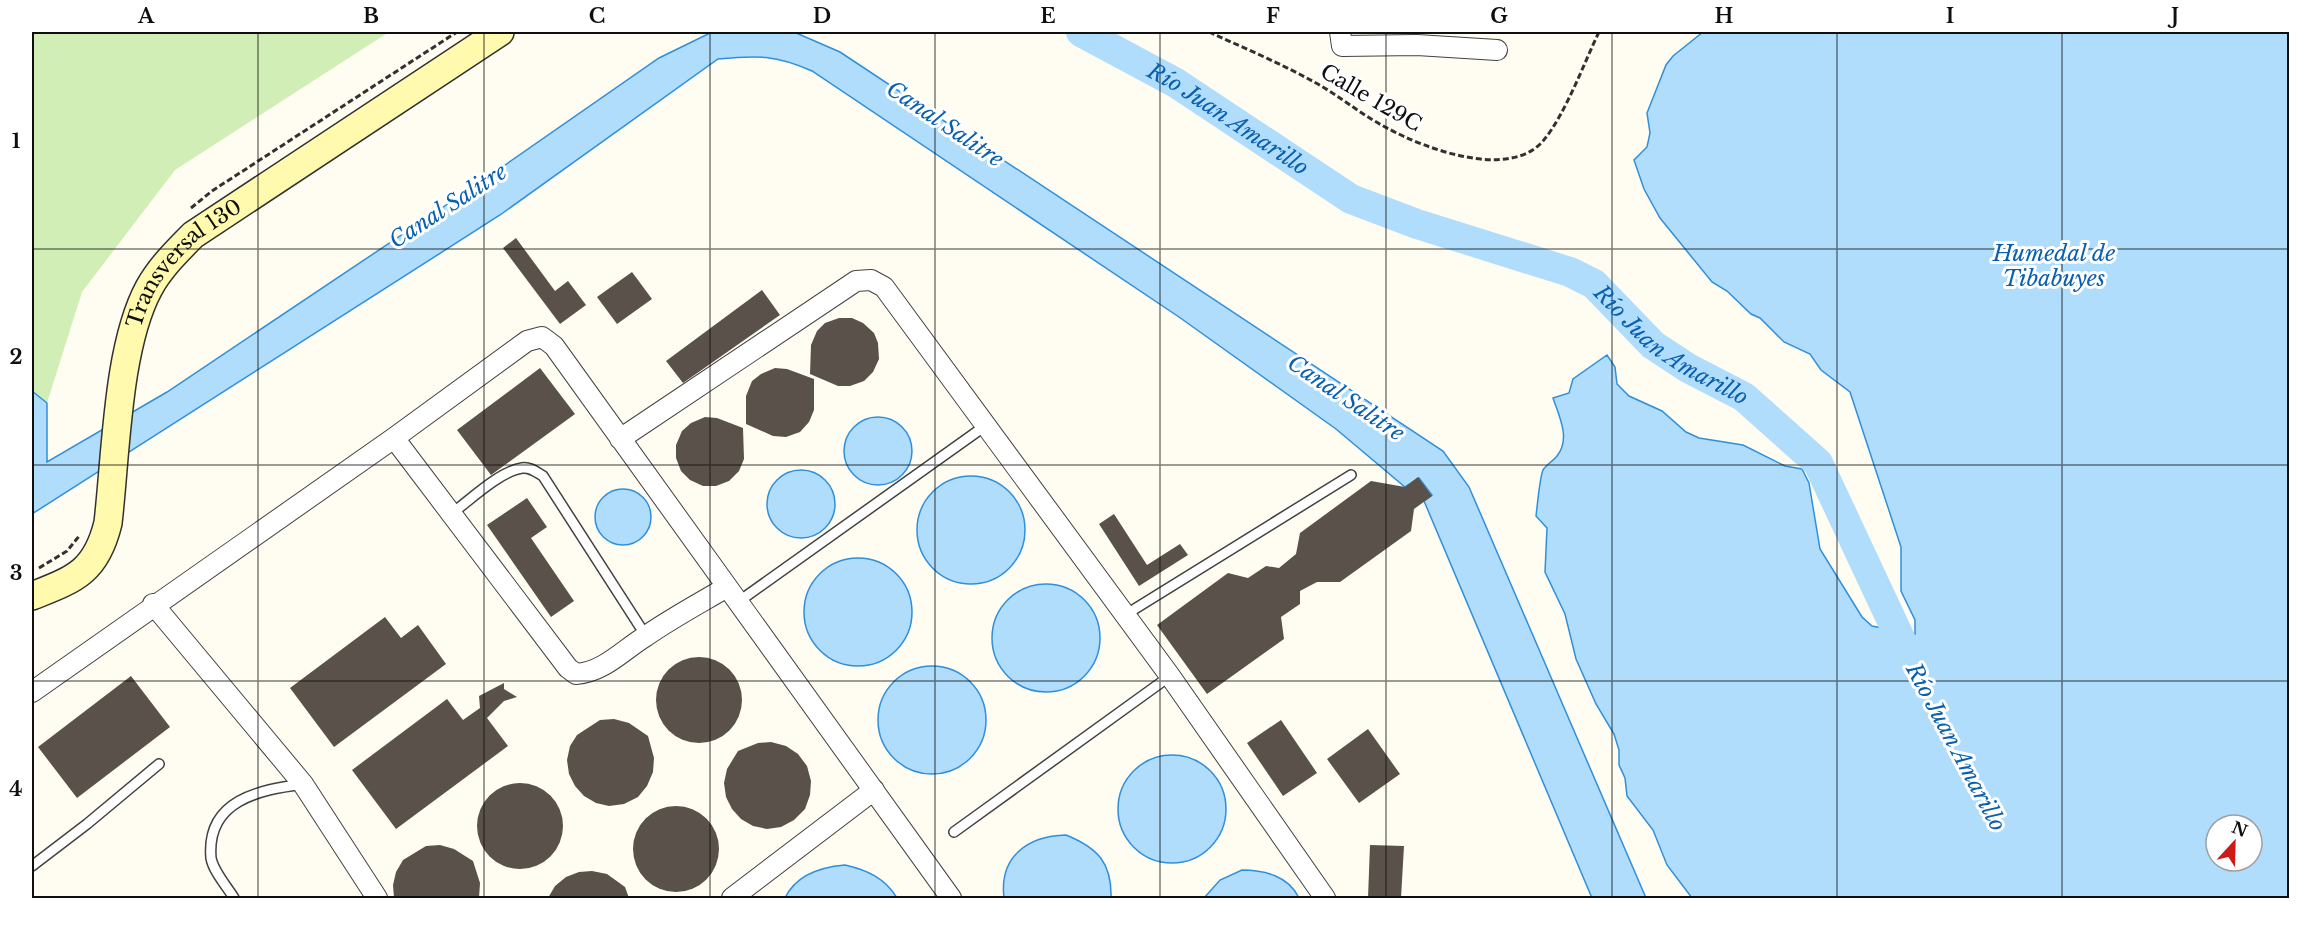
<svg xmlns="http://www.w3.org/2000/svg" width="2321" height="930" font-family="'Libre Baskerville',serif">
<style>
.green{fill:#d1eeb6}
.water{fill:#b0ddfc;stroke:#2f8fdb;stroke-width:1.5;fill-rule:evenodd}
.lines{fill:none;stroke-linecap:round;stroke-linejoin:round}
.river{stroke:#b0ddfc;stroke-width:30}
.building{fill:#59514a}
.service-casing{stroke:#424242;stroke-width:12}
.minor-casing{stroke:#424242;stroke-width:22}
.secondary-casing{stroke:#313131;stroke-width:30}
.path{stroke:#313131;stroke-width:3;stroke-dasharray:6 3;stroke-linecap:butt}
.service{stroke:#fff;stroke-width:9}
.minor{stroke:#fff;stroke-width:20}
.secondary{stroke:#fffaad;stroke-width:27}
.grid{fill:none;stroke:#0f0f0f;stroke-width:1.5;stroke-opacity:0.55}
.labels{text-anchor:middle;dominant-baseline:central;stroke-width:6;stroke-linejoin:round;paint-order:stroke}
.street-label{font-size:21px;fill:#0f0f0f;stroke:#fff}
.water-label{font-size:22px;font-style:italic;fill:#0a60b0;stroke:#fff}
.neatline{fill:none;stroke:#0f0f0f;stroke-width:2}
.grid-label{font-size:20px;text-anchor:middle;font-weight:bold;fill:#0f0f0f}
</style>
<rect width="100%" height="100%" fill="#fffdf2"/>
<path class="green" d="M32,32H389L175,170L82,292L47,403L32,391Z"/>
<path class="water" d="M712,32H794L840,52L1443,451L1469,487L1646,898H1592L1424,501L1432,495L1419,478L1405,487L1336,429L1179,317L812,71C776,55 757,55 718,59L500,215L32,514V391L47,403V462L167,392L482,181L659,58Z
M1703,32H2289V898H1692L1667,865L1653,830L1627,796L1625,778L1619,765V750L1614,734L1596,704L1576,659L1565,614L1545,572L1547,528L1536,516C1537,508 1540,476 1543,470C1546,465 1553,461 1557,456C1571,439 1559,416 1553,398L1569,393L1573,379L1607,355L1615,367L1617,384L1629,396L1662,411L1686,432L1699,438L1743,445L1785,466L1802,469L1809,483L1820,549L1862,617L1872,626L1915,634V620L1901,591V547L1850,392L1821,370L1810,354L1784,342L1760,318L1751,314L1727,291L1712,282L1660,218L1644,189L1634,160L1647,147L1650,133L1647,113L1666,65L1673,56ZM2216,825H2252V861H2216Z
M844 451a34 34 0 1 1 68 0a34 34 0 1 1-68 0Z
M767 504a34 34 0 1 1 68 0a34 34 0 1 1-68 0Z
M917 530a54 54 0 1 1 108 0a54 54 0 1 1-108 0Z
M595 517a28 28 0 1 1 56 0a28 28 0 1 1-56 0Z
M804 612a54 54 0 1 1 108 0a54 54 0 1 1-108 0Z
M992 638a54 54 0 1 1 108 0a54 54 0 1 1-108 0Z
M878 720a54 54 0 1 1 108 0a54 54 0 1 1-108 0Z
M1118 809a54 54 0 1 1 108 0a54 54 0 1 1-108 0Z
M1066,835C1098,848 1112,863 1111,898H1004C999,857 1027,836 1066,835Z
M845,865C867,870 885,878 897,898H785C796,875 821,867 845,865Z
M1242,870C1264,870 1289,876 1299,898H1204L1220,880Z"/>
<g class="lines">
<path class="river" id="s1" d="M1081,32L1176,83L1351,199L1417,224L1570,272L1594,284L1653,345L1688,368L1744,397L1818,463L1914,668"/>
</g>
<path class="building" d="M516,238L555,291L568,281L586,305L560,324L503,248Z
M632,272L652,299L617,324L597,297Z
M762,290L780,315L683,383L666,361Z
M839,318H852L863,323L874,333L878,343L879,359L873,372L864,381L850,386H838L810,374L811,345L817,331L825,323Z
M540,368L575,414L491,475L457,430Z
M775,368L787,369L814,379V410L809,422L800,432L786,437L773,436L746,424V396L752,381L761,374Z
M705,417L717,418L743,428L744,459L739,471L729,481L716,486H703L690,480L681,471L676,458V445L682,431L691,423Z
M1418,477L1432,496L1414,509L1411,531L1340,582H1317L1300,591V604L1281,617L1284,639L1207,694L1157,625L1228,573L1248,578L1266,566L1279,568L1296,554L1300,533L1371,481L1405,487Z
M527,498L547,527L531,538L574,601L551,617L487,525Z
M1114,514L1147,565L1180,544L1188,555L1139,586L1099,524Z
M385,617L401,638L418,625L446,664L334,747L290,688Z
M656 700a43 43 0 1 1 86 0a43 43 0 1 1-86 0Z
M131,676L170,727L77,798L38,747Z
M504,683V689L517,697L504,701L487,718L508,746L396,829L352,770L447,699L463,720L480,708L479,696Z
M614,719L629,723L648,736L654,758L653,772L647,786L638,797L624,804L609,806L596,803L584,796L575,786L569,774L567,760L570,746L577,735L600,720Z
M1281,720L1317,773L1283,796L1247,743Z
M1368,729L1400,774L1359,803L1327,759Z
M771,742L786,746L798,754L807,766L811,781L810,795L805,809L794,820L781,827L767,829L753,826L741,819L732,809L726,797L724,783L727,769L738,751L758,743Z
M477 826a43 43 0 1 1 86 0a43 43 0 1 1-86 0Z
M633 849a43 43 0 1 1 86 0a43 43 0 1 1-86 0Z
M440,845L454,849L473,861L480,883L479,898H394L393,885L396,872L403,860L426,846Z
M1370,845L1404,846L1401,898H1368Z
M592,871L607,874L625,887L629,898H548L555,886L566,877L579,872Z"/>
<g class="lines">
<defs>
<path id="service" d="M451,514C469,501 500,471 522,468C531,467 536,472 543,476L646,636
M738,602L985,426
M1125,615L1351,475
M954,832L1170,676
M32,866L87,824L159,764
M234,898C228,888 213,871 211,858C206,800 259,790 303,784"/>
<path id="minor" d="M1340,32L1342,46L1417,45L1497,50
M394,438L568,668L576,674C604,672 623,650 646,636C672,618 700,603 727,587
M620,439L856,281L871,280L884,287L1170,676L1325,898
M153,604L303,784L377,898
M32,692L394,438L527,341L542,337L554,346L951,898
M732,898L874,790"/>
<g id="secondary">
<path id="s2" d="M32,596C75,579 96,572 108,523C116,455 117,347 149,288C160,268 177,251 193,235L500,32"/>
</g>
</defs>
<use href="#service" class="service-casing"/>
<use href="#minor" class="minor-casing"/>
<use href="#secondary" class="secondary-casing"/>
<path class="path" d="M1209,32C1244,48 1282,64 1316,83C1341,97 1363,116 1389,129C1426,149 1509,180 1543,141C1565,115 1584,63 1599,32
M191,208L212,191L457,32
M39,568L67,551L80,535"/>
<use href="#service" class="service"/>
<use href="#minor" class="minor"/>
<use href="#secondary" class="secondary"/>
</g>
<path class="grid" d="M258,32V898M484,32V898M710,32V898M935,32V898M1160,32V898M1386,32V898M1612,32V898M1837,32V898M2062,32V898M32,249H2290M32,465H2290M32,681H2290"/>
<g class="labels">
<g class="street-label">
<text transform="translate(1371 98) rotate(30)">Calle 129C</text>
<text stroke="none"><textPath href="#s2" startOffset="393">Transversal 130</textPath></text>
</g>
<g class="water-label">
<text stroke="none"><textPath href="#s1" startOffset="171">Río Juan Amarillo</textPath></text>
<text transform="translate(945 124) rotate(34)">Canal Salitre</text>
<text transform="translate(448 206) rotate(-33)">Canal Salitre</text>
<text x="2054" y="253">Humedal de<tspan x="2054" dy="25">Tibabuyes</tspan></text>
<text stroke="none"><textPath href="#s1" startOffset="675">Río Juan Amarillo</textPath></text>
<text transform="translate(1346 398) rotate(34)">Canal Salitre</text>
<text transform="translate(1956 747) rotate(62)">Río Juan Amarillo</text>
</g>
</g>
<rect width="2321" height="930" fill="none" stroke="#ffffff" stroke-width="66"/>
<g transform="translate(2234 843) rotate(22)"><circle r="28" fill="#ffffff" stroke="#9f9f9f" stroke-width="1.5"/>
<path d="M0-4.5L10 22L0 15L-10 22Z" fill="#cf1818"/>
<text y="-9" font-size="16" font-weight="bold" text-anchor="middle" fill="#0f0f0f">N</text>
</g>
<rect x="33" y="33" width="2255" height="864" class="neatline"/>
<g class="grid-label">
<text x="146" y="23">A</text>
<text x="371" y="23">B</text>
<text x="597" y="23">C</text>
<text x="822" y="23">D</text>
<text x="1048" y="23">E</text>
<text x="1273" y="23">F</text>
<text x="1499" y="23">G</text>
<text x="1724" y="23">H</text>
<text x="1950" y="23">I</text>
<text x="2175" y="23">J</text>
<text x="16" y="148">1</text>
<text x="16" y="364">2</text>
<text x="16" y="580">3</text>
<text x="16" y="796">4</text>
</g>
</svg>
